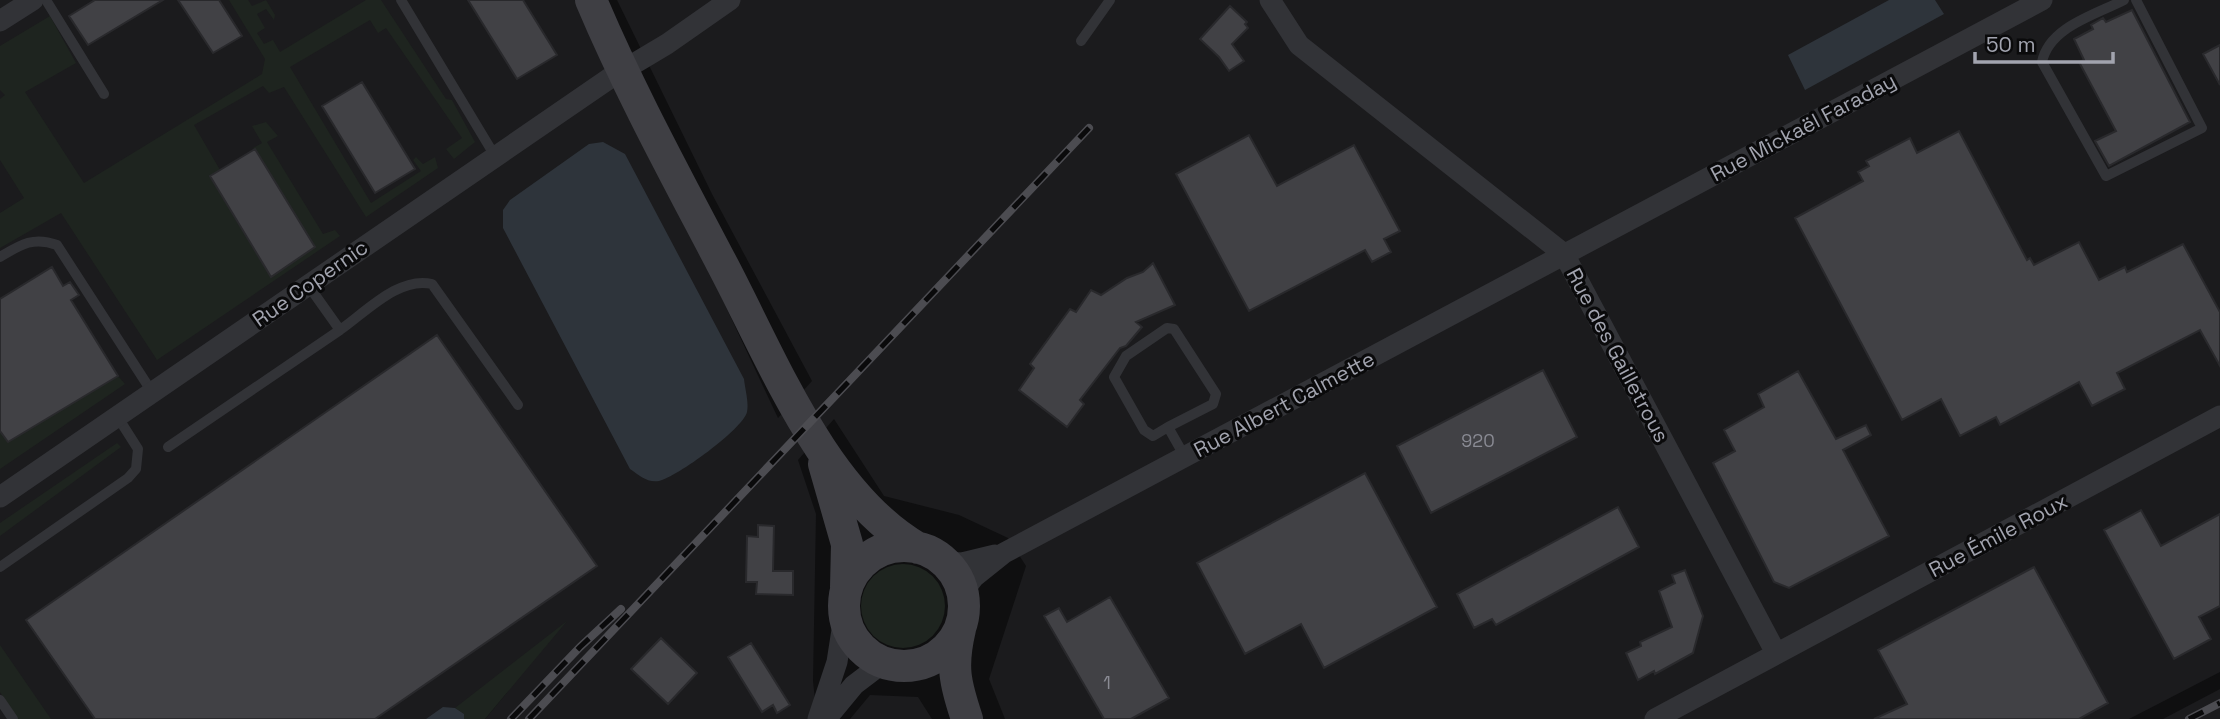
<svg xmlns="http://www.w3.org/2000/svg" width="2220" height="719" font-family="'Space Grotesk',sans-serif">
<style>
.built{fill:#1b1b1d}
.green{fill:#1e241f}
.water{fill:#2e343b}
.building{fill:#414145;stroke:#29292c;stroke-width:2}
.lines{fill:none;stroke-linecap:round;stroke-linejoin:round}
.lane{stroke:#323337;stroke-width:10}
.street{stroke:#323337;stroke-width:21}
.secondary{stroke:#3f3f44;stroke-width:32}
.rail-casing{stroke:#4c4c51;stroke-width:8}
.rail{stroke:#0a0a0b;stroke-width:5;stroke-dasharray:16;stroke-linecap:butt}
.labels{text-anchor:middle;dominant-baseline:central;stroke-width:6;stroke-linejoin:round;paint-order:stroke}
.number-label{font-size:18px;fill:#8a8b94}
.street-label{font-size:21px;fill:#a2a4af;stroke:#0a0a0b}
</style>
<rect width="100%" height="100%" fill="#0f0f10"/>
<path class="built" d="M0,0H582L778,418L812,381L712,194L617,0H2220V672L2129,719H1005L989,679L1026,566L1008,538L959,515L884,496L834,419L798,460L816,514L813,681L817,719H485L509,690L478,719H0Z
M2220,689V719H2163Z
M870,695L918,697L932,719H850Z"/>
<path class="green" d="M229,0H248L252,6L266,0L275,15L274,20L266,9L257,14L265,28L257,33L264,44L273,40L280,52L366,0H381L446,99L452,100L475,142L454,159L446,149L462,138L386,28L378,33L370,20L290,67L371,203L421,171L413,160L416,157L423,164L435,157L438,168L366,217L284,87L269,93L263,86L194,125L220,170L210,177L270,276L314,247L253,148L262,143L252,126L266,122L278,136L267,142L323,234L335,230L340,236L157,360L61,213L0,248V213L24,198L0,160V99L5,95L0,90V46L50,16L76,63L25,92L84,183L262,74L265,59Z
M118,376L125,384L0,469V431L8,442Z
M117,443L121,447L0,536V523Z
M861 606a42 42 0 1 1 84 0a42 42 0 1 1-84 0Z
M567,621L485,719H464V714L455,708Z
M0,645L51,719H18L0,692Z"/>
<path class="water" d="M1889,0H1935L1944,14L1805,90L1788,55Z
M603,142L625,154L744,379C745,389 749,402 747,412C743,429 677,477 659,481C647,483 639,475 630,469L503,228V210L510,200L589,144Z
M443,707L455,708L464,714V719H426Z"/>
<path class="building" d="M95,0H163L88,45L69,16Z
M178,0H219L242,36L213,53Z
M468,0H523L557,55L517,79Z
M1230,6L1247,22L1245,24L1248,28L1232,44L1244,61L1229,71L1219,57L1200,39Z
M2132,10L2190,122L2109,166L2095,141L2116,131L2079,62L2084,60L2074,39L2093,29L2091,25L2103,18L2106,22Z
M2220,45V85L2203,54Z
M362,82L415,169L375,193L322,106Z
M1959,131L2027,260L2030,258L2034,265L2079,242L2099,280L2125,267L2127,272L2183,244L2220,312V366L2200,330L2117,373L2125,389L2092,406L2079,382L2000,425L1996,417L1960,436L1941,399L1902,420L1795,218L1863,181L1858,172L1869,166L1866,161L1910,138L1917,153Z
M1249,135L1277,186L1354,145L1400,231L1384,239L1391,252L1372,262L1365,250L1249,311L1176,174Z
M255,149L315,247L271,277L210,176Z
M1153,263L1175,305L1136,322L1142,327L1126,346L1120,348L1080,400L1084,404L1067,427L1019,390L1034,368L1030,364L1070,309L1076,312L1091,290L1101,295L1127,278L1143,272Z
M52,267L63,286L70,282L79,295L71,300L118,376L8,442L0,431V299Z
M437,335L597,566L375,719H95L26,620Z
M1543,370L1577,437L1431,513L1397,446Z
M1798,371L1836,439L1866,425L1871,435L1843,450L1889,536L1789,588L1774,582L1713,463L1735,451L1724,430L1764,407L1758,394Z
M1365,473L1437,607L1324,668L1301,624L1245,654L1197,563Z
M1618,507L1639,547L1496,625L1492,619L1474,628L1457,594Z
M2141,510L2161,546L2220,514V606L2199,617L2211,639L2174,659L2104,530Z
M758,525L774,526L773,571H793V595L756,594L757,582H746L747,536L758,537Z
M2034,567L2108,703L2079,719H1874L1907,704L1878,650Z
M1685,570L1703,616L1693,653L1655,674L1654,671L1638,680L1626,653L1641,646L1640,642L1672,627L1659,591L1675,583L1672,575Z
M1110,597L1169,698L1131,719H1104L1044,616L1059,608L1067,622Z
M661,638L697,673L668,704L631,669Z
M751,643L790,705L777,713L773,705L762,712L728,657Z"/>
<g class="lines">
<path class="lane" d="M46,0L104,94
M401,0L495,156
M2124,0C2095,15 2049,27 2042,62L2106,176L2202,128L2136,0
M1081,41L1110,0
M0,257C20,245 33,236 57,245L152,392
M308,285L340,330C366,312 399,276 432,284L518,405
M1168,427L1153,436L1144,430L1114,377L1126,356L1167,328L1174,329L1216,394L1213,404L1168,427L1185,457
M168,447L340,330
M0,567L128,478L136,469L138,449L117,416
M0,700L13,719"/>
<path class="street" d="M1270,0L1299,45L1564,254L1776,653
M0,21L33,0
M0,497L610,78L667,44L730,0
M945,562L962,563L995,555
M962,593L974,577L1004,553L2042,0
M818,719L837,662L844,617
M826,719L854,685L883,663
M1655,719L2220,416"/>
<path class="secondary" d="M591,0C629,90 676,176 721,262C771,356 823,493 918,548
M824,464L847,544L846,587
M844 606a60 60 0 1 1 120 0a60 60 0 1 1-120 0Z
M960,629C951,667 955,683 967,719"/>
<defs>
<path id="rail" d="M511,719L580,647L621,609
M529,719L1089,128
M2189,719L2220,703"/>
</defs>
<use href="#rail" class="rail-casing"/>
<use href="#rail" class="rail"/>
</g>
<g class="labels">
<g class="number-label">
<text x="1478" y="440">920</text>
<text x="1107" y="682">1</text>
</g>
<g class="street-label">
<text transform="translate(1803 127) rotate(-28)">Rue Mickaël Faraday</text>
<text transform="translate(310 283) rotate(-35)">Rue Copernic</text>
<text transform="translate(1618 355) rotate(62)">Rue des Gailletrous</text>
<text transform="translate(1284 404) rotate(-28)">Rue Albert Calmette</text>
<text transform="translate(1998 535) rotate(-28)">Rue Émile Roux</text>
</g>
</g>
<path d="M1975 52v10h138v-10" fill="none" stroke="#a2a4af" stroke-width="3.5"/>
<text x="1986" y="52" font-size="21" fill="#a2a4af" stroke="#0a0a0b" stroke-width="5" paint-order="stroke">50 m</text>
</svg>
